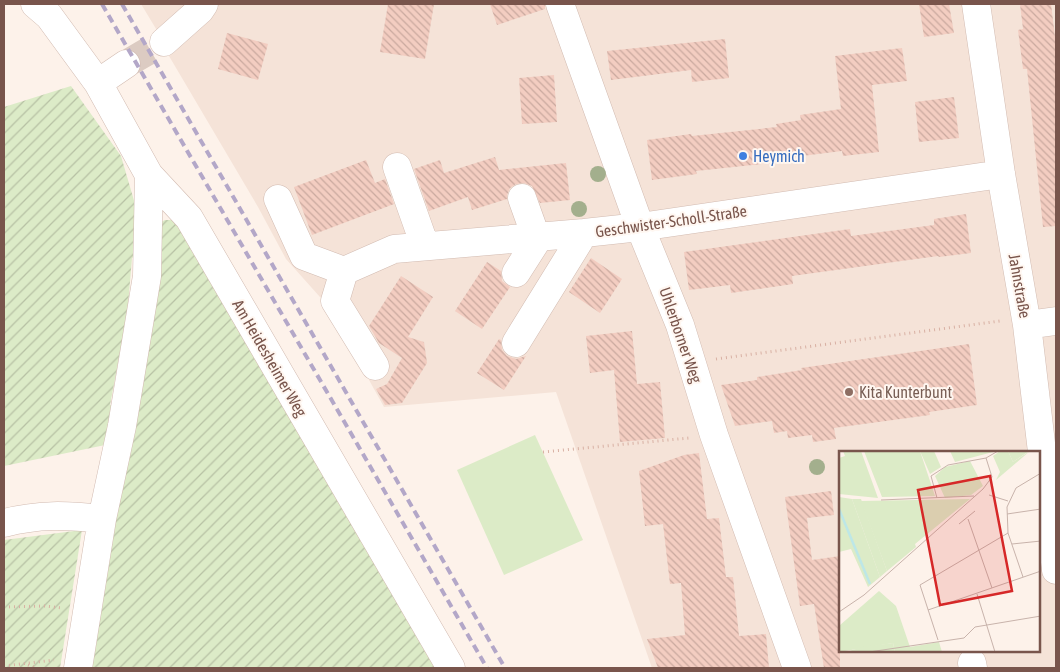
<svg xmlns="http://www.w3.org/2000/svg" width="1060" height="672" font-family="'Asap Condensed',sans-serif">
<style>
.residential{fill:#f5e3d8;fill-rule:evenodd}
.park{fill:#dcebc7}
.garden{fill:url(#garden-furrows)}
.building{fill:url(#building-back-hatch)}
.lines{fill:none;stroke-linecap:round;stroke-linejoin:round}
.minor-tunnel{stroke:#dccbc2;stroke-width:28;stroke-dasharray:28 14;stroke-linecap:butt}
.minor-casing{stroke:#d2bbb1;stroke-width:29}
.path{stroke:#d8b0a3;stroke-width:3;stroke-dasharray:1 4;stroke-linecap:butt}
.minor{stroke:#fff;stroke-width:28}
.rail{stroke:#b3a7c8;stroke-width:4;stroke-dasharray:8 5;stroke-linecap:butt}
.tree{fill:#a3af8d}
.shop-dot{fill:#3f7fe0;stroke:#fff7f1;stroke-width:2}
.education-dot{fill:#8d6e63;stroke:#fff7f1;stroke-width:2}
.labels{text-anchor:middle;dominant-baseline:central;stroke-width:4;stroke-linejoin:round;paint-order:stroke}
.shop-label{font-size:16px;fill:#366cbe;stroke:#fff7f1;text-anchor:start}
.street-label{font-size:16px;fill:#79554c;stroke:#fff7f1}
.education-label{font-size:16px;fill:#785e54;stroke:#fff7f1;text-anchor:start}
.inset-river{fill:none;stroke:#bde7e7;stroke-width:2.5}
.inset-road{fill:none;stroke:#c8b3ab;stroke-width:1}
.view{fill:#d62828;fill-opacity:0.15;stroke:#d62828;stroke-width:2.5}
.inset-edge{fill:none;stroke:#79554c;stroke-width:2.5}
</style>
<defs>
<pattern id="garden-furrows" width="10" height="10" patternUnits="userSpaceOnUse" patternTransform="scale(1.25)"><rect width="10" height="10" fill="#dcebc7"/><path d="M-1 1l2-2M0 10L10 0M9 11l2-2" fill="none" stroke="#b7c1a4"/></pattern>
<pattern id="building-back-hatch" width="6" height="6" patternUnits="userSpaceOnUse" patternTransform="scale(1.25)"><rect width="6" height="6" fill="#f3cdc1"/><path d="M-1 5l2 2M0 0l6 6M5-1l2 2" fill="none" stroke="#caa99f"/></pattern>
</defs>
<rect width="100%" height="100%" fill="#fdf2ea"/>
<path class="residential" d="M141,4H1056V668H652L556,392L384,407L328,306L286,259L258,207L169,56L170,52ZM840,452H1039V651H840Z"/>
<path class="park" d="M535,435L583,540L504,575L457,470Z"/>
<path class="garden" d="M71,86L121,156L135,204L138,254L132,258L127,317L110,405L117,406L110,444L4,466V107Z
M165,220H172L180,222L441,668H90L159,223Z
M82,530L60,668H4V540Z"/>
<path class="building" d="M388,4H434L425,59L380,52Z
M490,4H545V9L497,25Z
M919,4H949L954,33L924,37Z
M1020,4H1051L1056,45V226L1043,227L1027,69H1023L1018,30L1023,29Z
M227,33L268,44L258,80L218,69Z
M725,39L729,78L692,82L691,70L611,80L607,51Z
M902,48L907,81L872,85L879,152L843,156L842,151L762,161V164L696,171L697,174L652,180L647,140L691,134L692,136L777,127L776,124L801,120L800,115L841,109L835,56Z
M554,75L557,122L522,124L519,78Z
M954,97L959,138L919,142L915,102Z
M495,157L499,170L566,163L570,200L540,203L532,186L524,183L516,184L510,188L507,195V199L472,210L468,197L429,211L414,169L440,160L444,173Z
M366,160L375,183L385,179L394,204L312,235L294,187Z
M966,214L971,253L939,257L938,256L792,276L793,284L731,293L730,285L689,290L684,252L850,229L851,236L934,225V219Z
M591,258L622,279L600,313L569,292Z
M487,262L501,271L502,281L510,287L482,329L455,311Z
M401,276L433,297L408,337L424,342L427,363L402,403L385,405L376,389L387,384L402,358L379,343L369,326Z
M632,331L637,384L660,382L665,438L620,442L614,370L590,373L586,336Z
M499,339L501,340L502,350L507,356L516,359L526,356L504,390L477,373Z
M969,344L977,405L929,412L930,415L834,428L836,439L813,442L812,435L788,438L787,431L774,433L772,421L735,426L721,385L757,380V377L802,370L801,368Z
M699,453L707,519L719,518L726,577H733L739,636L766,634L769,668H658L647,639L685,635L681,583L670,584L663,524L645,526L639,471L684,455Z
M831,491L834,515L807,518L812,560L840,556V668H824L814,604L800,606L785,497Z"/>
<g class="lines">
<path class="minor-tunnel" d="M126,64L164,42"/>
<defs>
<path id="minor" d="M35,4L49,16L98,83L149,175L189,218L451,668
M560,4L640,227L680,325L714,435L797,668
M976,4L1001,174L1027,325L1056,570
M164,42L200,10L204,4
M98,83L126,64
M397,167L425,246
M522,198L536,237
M278,199L304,256L344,271
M344,271L394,249L584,233L640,227L1001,174
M344,271L335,301L375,366
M516,273L539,237
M1027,325L1056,321
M516,343L584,233
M4,523C39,514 66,515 102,519
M972,663L973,668
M78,668L102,519L122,426L147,276L149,175"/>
</defs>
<use href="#minor" class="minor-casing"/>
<path class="path" d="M716,359L1000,321
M543,452L689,438
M4,607L45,606L62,608
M28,665L37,668
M4,666L54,660"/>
<use href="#minor" class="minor"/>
<path class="rail" d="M102,4L487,668
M122,4L505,668"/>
</g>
<g class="tree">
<circle cx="598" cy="174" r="8"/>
<circle cx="579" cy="209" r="8"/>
<circle cx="817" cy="467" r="8"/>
</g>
<circle class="shop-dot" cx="743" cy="156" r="5"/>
<circle class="education-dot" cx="849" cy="392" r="5"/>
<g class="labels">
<g class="shop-label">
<text x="753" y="156">Heymich</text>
</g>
<g class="street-label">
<text transform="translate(671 221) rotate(-8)">Geschwister-Scholl-Straße</text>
<text transform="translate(1020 286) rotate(80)">Jahnstraße</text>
<text transform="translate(681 335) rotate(71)">Uhlerborner Weg</text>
<text transform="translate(270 358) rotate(60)">Am Heidesheimer Weg</text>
</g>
<g class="education-label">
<text x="859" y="392">Kita Kunterbunt</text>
</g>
</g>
<g transform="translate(839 451)">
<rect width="201" height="201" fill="#fdf2ea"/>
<path d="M81,0H95L102,16L91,23ZM161,0H169L174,11L191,0L157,29L161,21L154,5ZM13,48H22L48,120L41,126Z" fill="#dcebc7"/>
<path d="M40,140L57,155L71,196L100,191L103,201H56L54,192L0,201V175Z" fill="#dcebc7"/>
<path d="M54,192L56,201H7L23,196Z" fill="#dcebc7"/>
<path d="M4,0H22L39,47L0,43V7L6,5ZM25,0H81L96,45L43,46ZM111,0H154V1L116,11ZM169,0H190L174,11ZM131,10L144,35L132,44L106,47L96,25L106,16ZM0,46L13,48L41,126L29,136L12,98L0,101ZM131,48L76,93L77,96L48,120L22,50Z" fill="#dcebc7"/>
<path class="inset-river" d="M0,58L31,133"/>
<path class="inset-road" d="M150,44L169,50M98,47L92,25L109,14L147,7M42,49L135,45M168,63L202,58M129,68L153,137M120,73L136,60M173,93L202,90M184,126L169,82L168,56L177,37L202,22M138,143L156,201M89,159L202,120M0,161L25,144L144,38L153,26L147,7L159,0M125,187L136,176L202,165M99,189L81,134L169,82M30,201L125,187"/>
<path class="view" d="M151,25L173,140L101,154L79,39Z"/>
<rect width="201" height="201" class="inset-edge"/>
</g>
<rect width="1060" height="672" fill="none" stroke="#79554c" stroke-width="10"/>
</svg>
